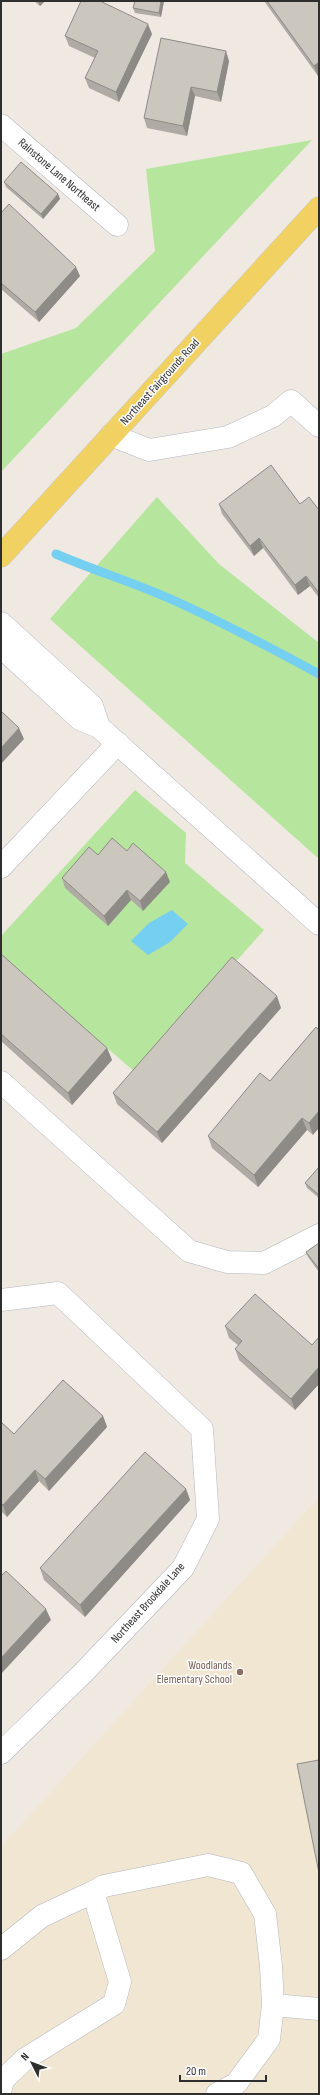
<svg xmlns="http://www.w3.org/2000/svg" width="320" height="2095" font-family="'Sofia Sans Condensed',sans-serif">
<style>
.education{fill:#f0e6d1}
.green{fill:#b6e59e}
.water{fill:#75cff0}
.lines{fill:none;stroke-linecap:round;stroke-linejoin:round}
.stream{stroke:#75cff0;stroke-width:9}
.minor-casing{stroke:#b4b7c1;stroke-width:23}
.major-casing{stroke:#c9c9c9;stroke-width:23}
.minor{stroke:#fff;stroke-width:22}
.major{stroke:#f2d163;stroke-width:22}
.wall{fill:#afaba4}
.shaded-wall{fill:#8e8b86}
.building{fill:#cbc7bf;stroke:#8e8b86}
.education-dot{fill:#8d6e63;stroke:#fff;stroke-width:1.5}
.labels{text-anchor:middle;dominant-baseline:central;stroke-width:3;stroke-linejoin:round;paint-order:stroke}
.street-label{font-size:12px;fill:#2e2e2e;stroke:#fff}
.education-label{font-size:12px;fill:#785e54;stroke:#fff;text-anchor:end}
</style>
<rect width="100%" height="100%" fill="#efe9e1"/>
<path class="education" d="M319,1497V2094H1V1847Z"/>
<path class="green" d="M312,140L1,472V354L76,328L155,251L146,169Z
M157,497L219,564L319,643V859L50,619Z
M135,790L186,833L185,863L264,930L136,1073L1,956V936Z"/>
<path class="water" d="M172,910L188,924L170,942L148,955L131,941L149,923Z"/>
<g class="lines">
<path class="stream" d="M56,554C95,571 136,583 175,601C224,623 271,648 319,674"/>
<defs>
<path id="minor" d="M1,125L117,225
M111,435L149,450L228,437L273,416L291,401L319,426
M1,623L92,706L99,727
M1,647L80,719L99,727L319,924
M1,867L118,743
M1,1082L189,1251L227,1262L264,1263L319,1235
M1,1300L58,1293L202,1429L208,1519L183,1568L84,1672L1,1753
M93,1892L104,1886L208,1865L241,1873L265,1914L271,1966L273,2005L269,2039L236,2084L217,2094
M1,1949L42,1916L93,1892L120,1982L114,2004L25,2059L3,2080L1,2088
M273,2005L319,2009"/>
<path id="major" d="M1,556L319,208"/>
</defs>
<use href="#minor" class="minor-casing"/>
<use href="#major" class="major-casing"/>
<use href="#minor" class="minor"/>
<use href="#major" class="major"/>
</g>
<path class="wall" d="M34,1H45L40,6Z
M164,1L161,17L135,13L133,8Z
M264,1H318V76Z
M152,34L119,102L89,88L85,78L95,58L69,46L65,36Z
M229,61L221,102L195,96L187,136L147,128L144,118Z
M4,182L58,194L60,199L43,219L6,187Z
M1,213L80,276L39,322L1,289Z
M219,504H300L319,510V598L310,586L298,595L263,548L254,556L222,514Z
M127,851L170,882L143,911L131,900L108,926L65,888L62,878L98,855Z
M1,954L107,1048L112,1060L72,1105L1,1041Z
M281,1008L162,1143L117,1104L113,1093Z
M316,1027L313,1135L307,1130L258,1187L212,1148L208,1136L270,1081Z
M319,1167V1198L307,1188L305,1183Z
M319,1243V1272L308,1257L306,1252Z
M225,1326L312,1345L319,1337V1384L295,1410L239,1360L235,1349L238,1345L229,1338Z
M103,1416L107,1427L49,1491L39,1481L7,1517L1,1511V1422L14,1434Z
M186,1489L190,1500L85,1617L44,1580L40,1568Z"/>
<path class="shaded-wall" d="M38,1H45L40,6Z
M161,1H164L161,17L159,13Z
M148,24L152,34L119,102L116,92Z
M226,51L229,61L221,102L217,92Z
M319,62V75L318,76L314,66Z
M191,87L195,96L187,136L183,126Z
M58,194L60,199L43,219L41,214Z
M76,267L80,276L39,322L35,312Z
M259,538L263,548L254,556L250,546Z
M306,576L310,586L298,595L295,585Z
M19,728L24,739L1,764V748Z
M166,872L170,882L143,911L140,901Z
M127,890L131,900L108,926L104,916Z
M277,996L281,1008L162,1143L157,1132Z
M107,1048L112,1060L72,1105L68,1093Z
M319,1111V1128L313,1135L309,1123Z
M302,1118L307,1130L258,1187L254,1175Z
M319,1367V1384L295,1410L291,1399Z
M103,1416L107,1427L49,1491L45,1479Z
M35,1470L39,1481L7,1517L3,1505Z
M186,1489L190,1500L85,1617L80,1605Z
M46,1609L51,1620L1,1674V1658Z"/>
<path class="building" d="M81,1H100L148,24L116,92L85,78L98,51L65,36Z
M135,1H161L159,13L133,8Z
M267,1H318L319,2V62L314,66Z
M161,38L226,51L217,92L191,87L183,126L144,118Z
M21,162L58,194L41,214L4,182Z
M9,204L76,267L35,312L1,283V213Z
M271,465L300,504L309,497L319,510V593L306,576L295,585L259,538L250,546L219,504Z
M1,711L19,728L1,748Z
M112,838L127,851L133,843L166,872L140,901L127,890L104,916L62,878L89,847L98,855Z
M1,954L107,1048L68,1093L1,1034Z
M232,957L277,996L157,1132L113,1093Z
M316,1027L319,1030V1111L309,1123L302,1118L254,1175L208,1136L260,1073L270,1081Z
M319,1167V1195L305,1183Z
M319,1243V1269L306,1252Z
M255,1294L312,1345L319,1337V1367L291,1399L235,1349L242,1341L225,1326Z
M63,1380L103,1416L45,1479L35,1470L3,1505L1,1504V1422L14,1434Z
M145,1452L186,1489L80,1605L40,1568Z
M6,1571L46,1609L1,1658V1576Z
M319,1760V1873L297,1764Z"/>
<circle class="education-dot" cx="240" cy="1672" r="4"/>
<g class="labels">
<g class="street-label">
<text transform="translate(59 175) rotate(41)">Rainstone Lane Northeast</text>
<text transform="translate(160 382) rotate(-48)">Northeast Fairgrounds Road</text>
<text transform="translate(148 1603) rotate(-48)">Northeast Brookdale Lane</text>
</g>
<g class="education-label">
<text x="232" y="1665">Woodlands<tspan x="232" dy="14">Elementary School</tspan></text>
</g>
</g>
<rect width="320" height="2095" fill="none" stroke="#2e2e2e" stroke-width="4"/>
<g transform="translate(32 2063) rotate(312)" stroke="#ffffff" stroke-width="3" paint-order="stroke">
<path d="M0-3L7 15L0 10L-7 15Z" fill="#2e2e2e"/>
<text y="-6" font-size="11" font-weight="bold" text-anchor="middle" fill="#2e2e2e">N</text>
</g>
<path d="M180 2075v6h86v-6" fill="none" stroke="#2e2e2e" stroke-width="2"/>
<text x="186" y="2075" font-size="12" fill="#2e2e2e" stroke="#ffffff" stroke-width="3" paint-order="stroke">20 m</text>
</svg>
